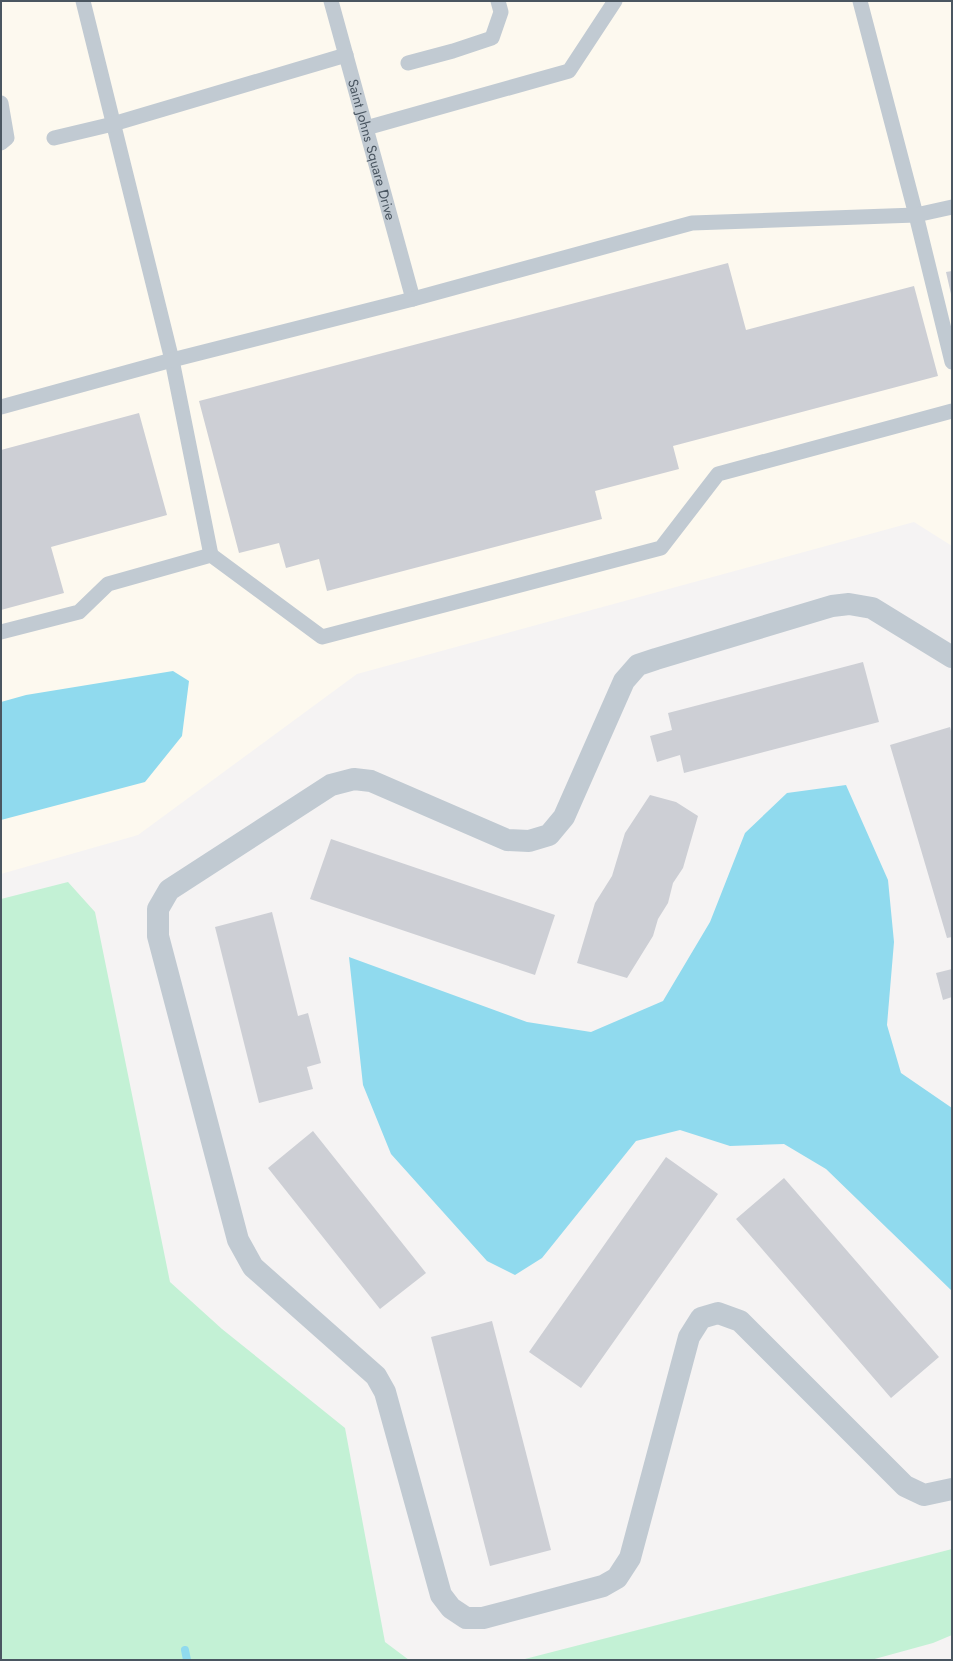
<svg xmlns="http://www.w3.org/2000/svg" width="953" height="1661" font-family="Jost,sans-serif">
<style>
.commercial{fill:#fdf9ef}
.green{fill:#c3f1d5}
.water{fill:#90daee}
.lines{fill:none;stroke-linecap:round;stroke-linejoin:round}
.stream{stroke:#90daee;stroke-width:8}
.building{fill:#cdcfd5}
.service{stroke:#c1cad2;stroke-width:15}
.minor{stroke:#c1cad2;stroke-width:22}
.labels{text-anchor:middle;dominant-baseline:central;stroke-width:3;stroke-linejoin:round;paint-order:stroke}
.street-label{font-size:14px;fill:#4a5661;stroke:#fff}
</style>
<rect width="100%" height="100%" fill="#f5f3f3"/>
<path class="commercial" d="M1,1H952V546L914,522L357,674L138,835L1,874Z"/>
<path class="green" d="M68,882L95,912L170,1282L222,1329L345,1428L385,1642L409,1660H1V899Z
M952,1549V1635L933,1643L871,1660H521Z"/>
<path class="water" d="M173,671L189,681L182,736L145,782L1,820V702L26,695Z
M846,785L888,880L894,942L887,1025L901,1073L952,1108V1291L826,1169L784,1144L730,1146L680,1130L636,1141L542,1258L515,1275L487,1261L391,1154L363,1085L349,957L527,1022L591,1032L663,1001L710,922L745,833L787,793Z"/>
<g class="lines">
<path class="stream" d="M185,1650L187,1660"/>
</g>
<path class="building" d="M728,263L746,330L914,286L938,376L673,446L679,469L595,491L602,519L327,591L319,559L286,568L279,543L239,553L199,401Z
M952,271V294H951L946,272Z
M139,413L167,515L51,547L64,593L1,610V450Z
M863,662L879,722L684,773L680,755L657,762L650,736L672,730L668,713Z
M950,727L952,735V937L947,938L890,745Z
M650,795L676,802L698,816L683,868L673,883L668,903L658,919L653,936L627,978L577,963L595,903L612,876L625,833Z
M331,839L555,915L535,975L310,899Z
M272,912L298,1016L308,1013L321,1063L307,1067L313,1089L259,1103L215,927Z
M952,969V997L943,1000L936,973Z
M313,1131L426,1273L380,1309L268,1168Z
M666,1157L718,1194L581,1388L529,1352Z
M784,1178L939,1357L891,1398L736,1219Z
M492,1321L551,1550L490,1566L431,1337Z"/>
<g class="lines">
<g class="service">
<path d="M83,1L172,360L211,555"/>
<path id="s1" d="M331,1L413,299"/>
<path d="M860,1L916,215L952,362"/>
<path d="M408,63L453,51L492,38L501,12L498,1"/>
<path d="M1,103L7,138L1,143"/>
<path d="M366,128L569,71L615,1"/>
<path d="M54,138L113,124L346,55"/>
<path d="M1,407L172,360L413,299L692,223L916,215L952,207"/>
<path d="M1,632L79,612L108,584L211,555L322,637L661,548L718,474L952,411"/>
</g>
<path class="minor" d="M952,657L872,608L849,604L832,606L656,659L638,665L624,681L564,817L549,835L529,841L507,840L371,781L354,779L331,785L169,890L158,909V936L238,1240L253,1267L376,1376L385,1392L441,1595L451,1608L466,1618H483L603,1586L617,1578L630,1558L689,1337L701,1318L718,1313L740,1321L905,1486L924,1495L952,1489"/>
</g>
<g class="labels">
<g class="street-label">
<text stroke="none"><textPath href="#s1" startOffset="154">Saint Johns Square Drive</textPath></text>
</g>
</g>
<rect width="953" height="1661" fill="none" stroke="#4a5661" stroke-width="4"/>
</svg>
